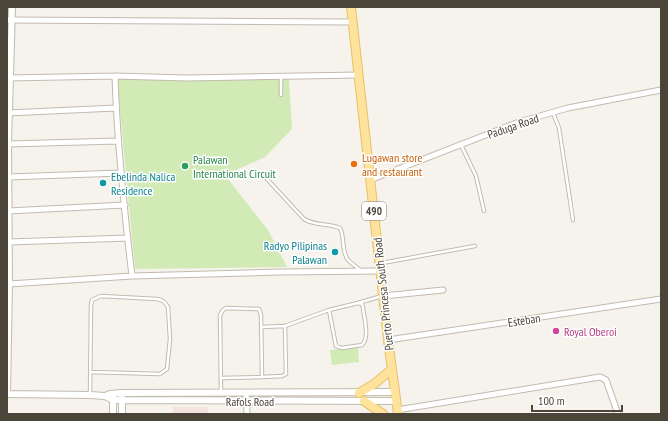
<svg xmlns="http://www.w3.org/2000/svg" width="668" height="421" font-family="'PT Sans Narrow',sans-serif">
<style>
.medical{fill:#f6e3e0}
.grass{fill:#d2eab5}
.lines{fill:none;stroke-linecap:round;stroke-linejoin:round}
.service-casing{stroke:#c2bbae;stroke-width:4.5}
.minor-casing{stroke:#c2bbae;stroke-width:7}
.tertiary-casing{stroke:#c2bbae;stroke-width:8}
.primary-casing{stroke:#e6c16a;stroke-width:10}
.service{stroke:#fff;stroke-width:2.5}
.minor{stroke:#fff;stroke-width:5}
.tertiary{stroke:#fff;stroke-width:6}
.primary{stroke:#ffe39c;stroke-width:8}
.food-dot{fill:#e8710a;stroke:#fff;stroke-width:1.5}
.leisure-dot{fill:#2e9e5b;stroke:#fff;stroke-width:1.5}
.culture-dot{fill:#0f9aa8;stroke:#fff;stroke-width:1.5}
.hotel-dot{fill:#d1479c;stroke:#fff;stroke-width:1.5}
.labels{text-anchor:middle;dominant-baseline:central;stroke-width:3;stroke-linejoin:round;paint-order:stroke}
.shield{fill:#fff;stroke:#817c74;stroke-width:1}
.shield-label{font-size:11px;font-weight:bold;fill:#4b4439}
.street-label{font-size:12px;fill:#4b4439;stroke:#fff}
.food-label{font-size:12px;fill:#c56008;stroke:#fff;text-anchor:start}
.leisure-label{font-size:12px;fill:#27864d;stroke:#fff;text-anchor:start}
.culture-label{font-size:12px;fill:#0d838f;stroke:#fff;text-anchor:start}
.hotel-label{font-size:12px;fill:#b23c85;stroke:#fff;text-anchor:start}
</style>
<rect width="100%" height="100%" fill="#f6f3ec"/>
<path class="medical" d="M173,407H208V414H173Z"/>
<path class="grass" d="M117,78L289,79L292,129L265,157L225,175L268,230L287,267L135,269Z
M358,347L359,362L332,365L330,350Z"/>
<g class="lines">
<defs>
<path id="service" d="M281,76V95
M553,113L559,128L573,220
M461,145L476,176L484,211
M266,178L304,219C315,226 328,223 340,228C345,237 341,251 348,260C352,264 357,267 361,271
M382,263L475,246
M358,303L382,296
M261,327L285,326L329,310L358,303L362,304L363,308C364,318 370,337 362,345L342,348L336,346L329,310
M262,377L282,376L286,374L285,326
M221,378L262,377L261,315L259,309L226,308L223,310L220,315L221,393
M90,395L91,305L92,300L101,296L157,299C163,300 165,302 168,307L170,339L167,369L160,374L91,372"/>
<path id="minor" d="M7,20L353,22
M115,76C117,143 124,209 132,276
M7,78L115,76L187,78L359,75
M7,113L116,108
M8,144L118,141
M8,177L121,173
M370,180L519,122L568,108L661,90
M8,211L125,205
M9,242L128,238
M9,284L132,276L280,272L380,271
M383,296L443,290
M388,340L661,299
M246,393L247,414
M397,410L600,377L606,380L618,414"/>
<path id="tertiary" d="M12,7L8,144L9,284L7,394L90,395L105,396L113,400H122L396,401
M105,396L110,394L122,393L394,392
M113,397V414
M122,398V414"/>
<path id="primary" d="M351,7L388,340L398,414
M359,393L374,384L391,370
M364,401L383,414"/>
</defs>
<use href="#service" class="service-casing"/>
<use href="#minor" class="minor-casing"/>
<use href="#tertiary" class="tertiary-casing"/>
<use href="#primary" class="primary-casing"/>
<use href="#service" class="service"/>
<use href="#minor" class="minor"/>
<use href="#tertiary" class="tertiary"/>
<use href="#primary" class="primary"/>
</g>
<circle class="food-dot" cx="354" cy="164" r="4"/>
<circle class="leisure-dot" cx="185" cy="166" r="4"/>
<g class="culture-dot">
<circle cx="103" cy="183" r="4"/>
<circle cx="335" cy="252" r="4"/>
</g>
<circle class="hotel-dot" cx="556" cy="331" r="4"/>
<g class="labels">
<rect class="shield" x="362" y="202" width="24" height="18" rx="3"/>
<g class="shield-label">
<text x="374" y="211">490</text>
</g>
<g class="street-label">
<text transform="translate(513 126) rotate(-19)">Paduga Road</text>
<text transform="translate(383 294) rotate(-96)">Puerto Princesa South Road</text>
<text transform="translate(524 320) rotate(-9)">Esteban</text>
<text x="250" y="401">Rafols Road</text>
</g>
<g class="food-label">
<text x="362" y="157">Lugawan store<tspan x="362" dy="14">and restaurant</tspan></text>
</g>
<g class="leisure-label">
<text x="193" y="159">Palawan<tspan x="193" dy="14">International Circuit</tspan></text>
</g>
<g class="culture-label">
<text x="111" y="176">Ebelinda Nalica<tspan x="111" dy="14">Residence</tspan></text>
<text x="327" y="245" text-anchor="end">Radyo Pilipinas<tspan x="327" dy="14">Palawan</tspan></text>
</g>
<g class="hotel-label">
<text x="564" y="331">Royal Oberoi</text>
</g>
</g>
<rect width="668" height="421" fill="none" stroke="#4b4439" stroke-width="16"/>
<path d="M532 405v6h90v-6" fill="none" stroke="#4b4439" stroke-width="2"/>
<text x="538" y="405" font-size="12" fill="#4b4439" stroke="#ffffff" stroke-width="3" paint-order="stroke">100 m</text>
</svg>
